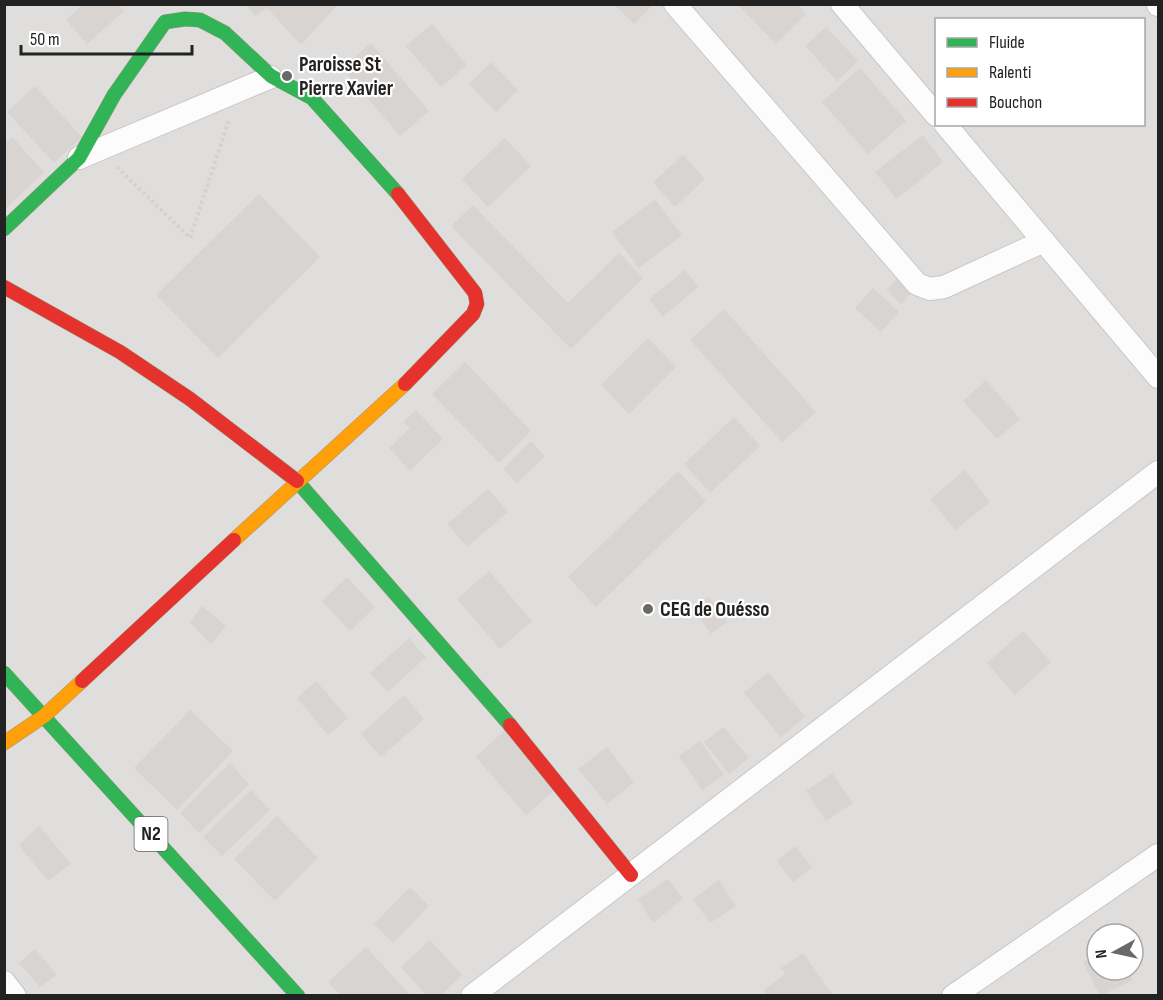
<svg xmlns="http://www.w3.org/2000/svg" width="1163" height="1000" font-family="'Sofia Sans Condensed',sans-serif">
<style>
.residential{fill:#dfdedc;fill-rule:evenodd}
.building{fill:#d7d4d2}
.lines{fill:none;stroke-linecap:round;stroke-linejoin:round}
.street-casing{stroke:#c9c8c7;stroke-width:24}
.fast-casing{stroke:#999a82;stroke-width:15}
.slow-casing{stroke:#999a82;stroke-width:15}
.jam-casing{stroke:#999a82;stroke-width:15}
.path{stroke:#dccecd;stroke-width:4;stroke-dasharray:3 3;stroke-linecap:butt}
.street{stroke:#fdfcfc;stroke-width:22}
.fast{stroke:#30b455;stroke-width:14}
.slow{stroke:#ff9f0a;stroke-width:14}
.jam{stroke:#e5322d;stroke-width:14}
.poi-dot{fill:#6a6968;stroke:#fff;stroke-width:2}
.labels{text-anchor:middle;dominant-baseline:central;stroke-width:4.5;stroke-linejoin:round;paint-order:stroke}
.shield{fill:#fff;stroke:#646464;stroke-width:1.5}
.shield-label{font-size:20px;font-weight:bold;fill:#222}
.poi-label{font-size:21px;font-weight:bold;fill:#222;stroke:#fff;text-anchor:start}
</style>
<rect width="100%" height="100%" fill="#f0eeeb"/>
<path class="residential" d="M5,5H1158V995H5ZM936,20H1144V124H936ZM1097,934H1133V970H1097Z"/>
<path class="building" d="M83,4H118L124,11L87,44L66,20Z
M245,4H338L301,45L267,8L255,16Z
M614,4H648L651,7L634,24Z
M742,4H797L806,14L776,44L740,7Z
M432,24L467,65L441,87L406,46Z
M826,27L858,61L837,81L805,46Z
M371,43L429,111L400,136L342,68Z
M491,62L518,90L496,112L469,84Z
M860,68L906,121L868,154L822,102Z
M35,86L82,137L54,163L7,112Z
M923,135L943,162L896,199L875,172Z
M12,137L44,172L4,210V144Z
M505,138L531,166L488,207L462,179Z
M683,155L705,179L675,207L653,182Z
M259,194L320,257L218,358L156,295Z
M655,199L682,235L639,268L612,232Z
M473,205L568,303L619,253L643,278L571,349L451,226Z
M685,270L698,287L663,317L649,299Z
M902,273L917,287L901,304L887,290Z
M873,288L899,312L881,332L855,308Z
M724,309L816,412L782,442L690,340Z
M648,338L676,367L629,414L601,385Z
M465,362L531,431L499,463L432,394Z
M986,380L1020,419L997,439L963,401Z
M416,410L443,439L410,471L389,448L410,428L403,422Z
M734,417L760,446L710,493L684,464Z
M531,441L545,456L517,483L503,469Z
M965,470L990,502L955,530L930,499Z
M678,471L706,501L596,607L568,577Z
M488,489L508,512L467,547L447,524Z
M489,571L532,621L500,649L457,599Z
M347,577L375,607L350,631L322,601Z
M709,597L727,622L711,634L693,608Z
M202,606L226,626L211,645L190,622Z
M1023,631L1051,662L1015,695L987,663Z
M409,638L426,657L388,692L370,673Z
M768,672L805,717L781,737L744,693Z
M316,681L348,718L328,735L297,698Z
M404,695L424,719L381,757L361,734Z
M190,710L233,751L177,810L134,768Z
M508,727L558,787L526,815L476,757Z
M724,727L749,758L729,774L704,742Z
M700,741L724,775L702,790L679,756Z
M607,747L634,782L607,804L578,769Z
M230,763L249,784L199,833L180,813Z
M832,773L853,803L826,821L806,791Z
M251,790L270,810L222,856L203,837Z
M277,816L318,858L275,901L234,859Z
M39,826L71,864L48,881L19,845Z
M795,846L812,867L793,882L777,861Z
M668,879L683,899L653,923L638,899Z
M719,880L736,906L710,923L693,899Z
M410,887L429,906L393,943L374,924Z
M430,940L462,975L440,996H427L401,967Z
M366,947L411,996H341L328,982Z
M35,949L57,975L40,987L19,963Z
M803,953L833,995L768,996L764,990L785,974L781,968Z
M1097,955V970H1128L1133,980L1100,996L1083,962Z"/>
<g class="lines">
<defs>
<path id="street" d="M675,4L917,284L930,289L944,287L1044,241
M842,4L936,115
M1158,4V5
M945,124L1158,377
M79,158L271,77
M4,982L15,996
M472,996L1158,472
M953,996L1158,855"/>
<path id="fast" d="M4,229L79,158L114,95L165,22L185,19L200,20L225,33L271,76L312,98L398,194
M297,481L510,725
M4,673L298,996"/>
<path id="slow" d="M234,540L405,384
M4,743L44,716L82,681"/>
<path id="jam" d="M398,194L475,293L477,304L473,314L405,384
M4,287L120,352L190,399L297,481
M82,681L234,540
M510,725L631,875"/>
</defs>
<use href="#street" class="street-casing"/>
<use href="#fast" class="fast-casing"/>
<use href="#slow" class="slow-casing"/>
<use href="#jam" class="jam-casing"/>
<path class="path" d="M117,167L190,238L229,120"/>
<use href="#street" class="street"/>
<use href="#fast" class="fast"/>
<use href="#slow" class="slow"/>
<use href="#jam" class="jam"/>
</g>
<g class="poi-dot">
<circle cx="287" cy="76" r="6"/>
<circle cx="648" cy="609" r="6"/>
</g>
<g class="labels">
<rect class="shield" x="134.5" y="817" width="33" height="34" rx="4.5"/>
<g class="shield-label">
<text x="151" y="834">N2</text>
</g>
<g class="poi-label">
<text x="299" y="64">Paroisse St<tspan x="299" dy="24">Pierre Xavier</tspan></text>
<text x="660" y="609">CEG de Ouésso</text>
</g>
</g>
<rect width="1163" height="1000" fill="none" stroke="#222222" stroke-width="12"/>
<rect x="935" y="18" width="210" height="108" fill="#ffffff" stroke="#a7a7a7" stroke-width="1.5"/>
<rect x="947" y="38" width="30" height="9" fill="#30b455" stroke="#a7a7a7" stroke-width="1.5"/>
<text x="989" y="48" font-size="18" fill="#222222">Fluide</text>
<rect x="947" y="68" width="30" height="9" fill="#ff9f0a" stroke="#a7a7a7" stroke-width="1.5"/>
<text x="989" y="78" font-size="18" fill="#222222">Ralenti</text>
<rect x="947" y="98" width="30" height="9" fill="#e5322d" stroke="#a7a7a7" stroke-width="1.5"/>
<text x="989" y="108" font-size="18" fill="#222222">Bouchon</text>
<g transform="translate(1115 952) rotate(262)"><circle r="28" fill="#ffffff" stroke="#a7a7a7" stroke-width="1.5"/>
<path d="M0-4.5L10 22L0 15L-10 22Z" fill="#6a6968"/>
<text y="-9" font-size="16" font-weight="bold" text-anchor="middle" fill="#222222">N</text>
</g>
<path d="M21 45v9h171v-9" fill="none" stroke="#222222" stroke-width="3"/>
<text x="30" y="45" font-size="18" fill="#222222" stroke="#ffffff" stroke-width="4.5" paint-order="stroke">50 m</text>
</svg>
